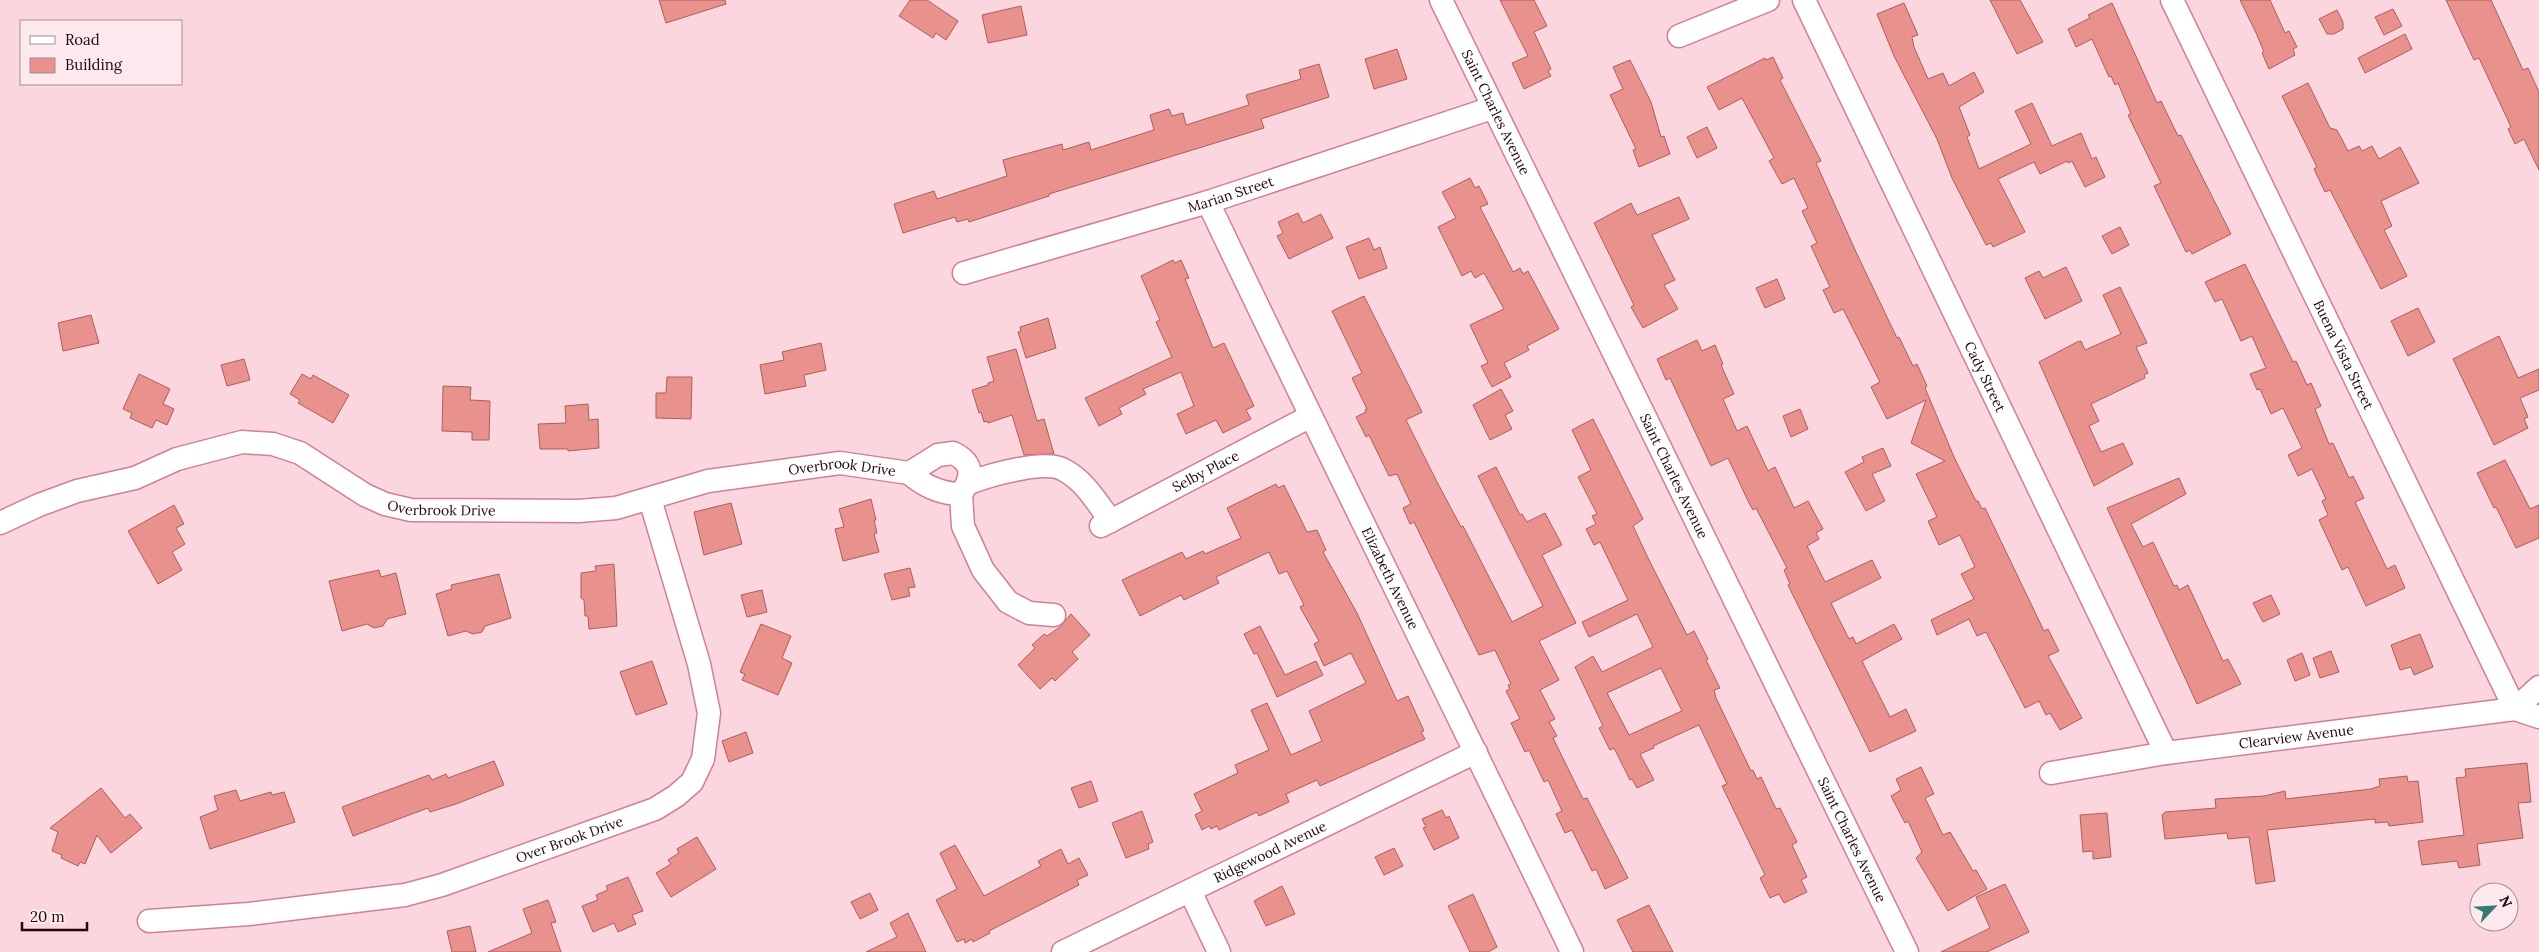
<svg xmlns="http://www.w3.org/2000/svg" width="2539" height="952" font-family="Lora,serif">
<style>
.building{fill:#e8918d;stroke:#ae5d5b;fill-rule:evenodd}
.lines{fill:none;stroke-linecap:round;stroke-linejoin:round}
.minor-casing{stroke:#d27f95;stroke-width:25}
.minor{stroke:#fff;stroke-width:22}
.labels{text-anchor:middle;dominant-baseline:central;stroke-width:4.5;stroke-linejoin:round;paint-order:stroke}
.street-label{font-size:14px;fill:#22050f;stroke:#fce9ed}
</style>
<rect width="100%" height="100%" fill="#fbd6df"/>
<path class="building" d="M659,0H725L726,4L666,23Z
M910,0H927L958,21L946,40L936,33L933,38L899,16Z
M1500,0H1534L1547,26L1534,32L1551,69L1548,71L1551,76L1524,89L1512,63L1528,56Z
M1990,0H2020L2043,42L2017,54Z
M2240,0H2270L2285,33L2289,31L2297,47L2293,49L2295,55L2269,69L2262,53L2264,52L2257,35Z
M2446,0H2491L2523,70L2528,68L2539,92V170L2524,139L2515,144L2508,129L2511,127L2479,58L2474,60Z
M1904,3L1918,35L1912,37L1914,47L1928,79L1943,73L1949,86L1974,72L1984,92L1959,107L1970,135L1967,137L1979,169L2031,144L2015,111L2032,103L2052,146L2081,133L2092,159L2096,157L2105,177L2085,187L2072,161L2068,163L2067,161L2040,174L2034,162L1998,179L2025,232L1993,247L1991,243L1986,245L1952,178L1937,139L1894,56L1877,14Z
M2112,3L2157,103L2161,101L2178,136L2181,135L2231,234L2192,254L2190,250L2186,252L2154,186L2161,183L2128,115L2131,114L2118,83L2115,85L2111,76L2109,77L2092,39L2076,47L2068,29L2090,18L2088,15Z
M1021,6L1027,35L988,43L982,15Z
M2393,9L2402,26L2384,35L2375,17Z
M2337,10L2343,22V29L2334,34H2327L2319,19Z
M2405,34L2412,49L2365,73L2358,58Z
M1397,49L1407,79L1374,89L1365,59Z
M1773,57L1783,78L1780,80L1821,161L1816,163L1856,252L1897,338L1899,337L1913,366L1917,364L1927,386L1925,388L1954,457L1976,501H1978L1982,509L1985,508L2044,631L2048,629L2059,651L2048,656L2082,718L2060,730L2050,713L2046,715L2039,701L2025,708L1986,632L1977,636L1969,619L1937,635L1931,620L1974,599L1961,574L1975,567L1960,535L1939,545L1928,521L1937,517L1916,474L1945,461L1911,443L1926,400L1887,419L1871,387L1880,382L1843,309L1834,313L1823,290L1830,287L1811,246L1817,243L1802,211L1808,208L1794,178L1782,184L1769,161L1774,158L1742,98L1719,110L1707,87L1765,58L1766,60Z
M1630,60L1651,102L1661,137L1664,136L1670,154L1639,167L1633,150L1636,149L1610,95L1623,89L1613,67Z
M1319,64L1329,97L1261,119L1264,128L1049,194V196L969,222L968,219L957,222L955,217L903,233L894,204L934,191L937,199L1007,176L1003,160L1062,144L1063,150L1089,142L1091,150L1154,130L1150,115L1169,109L1172,116L1183,113L1186,125L1249,105L1246,95L1301,79L1299,70Z
M2308,83L2330,128L2337,130L2348,151L2359,146L2362,151L2372,146L2379,159L2400,147L2419,183L2381,201L2392,226L2384,230L2407,276L2381,289L2330,190L2325,192L2314,169L2317,167L2282,96Z
M1707,127L1717,148L1697,158L1687,137Z
M1470,178L1475,188L1479,186L1488,204L1480,207L1513,272L1520,268L1523,274L1528,271L1559,329L1527,346L1529,350L1504,363L1511,377L1492,387L1481,366L1488,363L1470,325L1504,309L1484,273L1475,278L1471,271L1462,276L1438,227L1456,218L1442,192Z
M1679,197L1689,219L1652,235L1675,280L1664,285L1678,309L1643,328L1631,307L1634,305L1594,223L1631,203L1637,215Z
M1298,213L1303,223L1321,214L1333,238L1289,259L1277,236L1283,233L1278,222Z
M2120,227L2129,245L2112,254L2102,236Z
M1369,238L1374,250L1380,247L1387,268L1359,279L1346,247Z
M1173,260L1175,263L1181,260L1189,278L1185,279L1213,348L1224,343L1254,406L1246,410L1251,419L1223,433L1216,420L1186,434L1177,414L1194,406L1181,372L1143,389L1146,394L1119,408L1122,414L1099,426L1085,398L1172,357L1156,322L1160,320L1141,276Z
M2245,264L2293,362L2296,361L2307,385L2311,383L2321,406L2315,409L2329,444L2333,443L2349,478L2353,476L2364,498L2355,502L2387,569L2395,565L2405,588L2366,606L2348,567L2342,570L2319,520L2328,515L2322,501L2326,499L2312,469L2298,476L2288,455L2302,448L2283,408L2271,414L2260,389L2257,390L2250,374L2266,368L2252,336L2241,341L2222,299L2215,302L2205,282Z
M2066,267L2082,301L2045,319L2025,278L2039,271L2043,278Z
M1777,279L1785,299L1765,308L1756,288Z
M2120,287L2147,343L2136,347L2148,373L2144,375L2145,378L2091,404L2099,421L2089,426L2101,452L2123,443L2133,464L2094,486L2039,362L2077,342L2081,341L2085,350L2121,334L2103,295Z
M1364,296L1422,412L1406,420L1436,480L1461,527L1463,526L1512,622L1543,606L1478,476L1496,467L1520,515L1522,514L1527,522L1545,513L1562,545L1542,555L1576,623L1539,641L1559,680L1540,690L1555,719L1549,722L1557,736L1553,738L1583,799L1587,798L1628,878L1605,889L1596,869L1592,871L1572,830L1565,833L1556,814L1562,811L1548,780L1544,782L1529,750L1525,752L1511,723L1520,719L1506,691L1510,689L1508,685L1511,684L1495,650L1479,655L1414,522L1410,524L1403,508L1411,504L1397,474L1389,476L1369,435L1366,437L1356,417L1366,412L1365,410L1367,409L1352,378L1362,373L1332,311Z
M2418,308L2435,342L2408,356L2391,321Z
M91,315L99,343L63,351L58,323Z
M1048,318L1056,348L1026,358L1018,332L1021,331L1020,327Z
M2499,336L2518,378L2539,369V390L2520,398L2528,417L2524,419L2528,428L2494,445L2453,359Z
M1697,340L1702,351L1715,345L1723,364L1721,365L1734,394L1723,399L1737,431L1747,426L1768,471L1775,467L1794,508L1808,501L1823,529L1816,533L1819,539L1807,546L1825,582L1872,560L1881,578L1831,603L1849,639L1853,637L1856,644L1894,624L1902,639L1862,661L1890,717L1906,709L1916,731L1870,752L1788,585L1790,584L1784,570L1787,568L1756,508L1753,510L1748,501L1728,458L1711,466L1670,378L1666,380L1657,359Z
M821,343L826,370L804,375L806,386L765,394L760,365L784,360L782,352Z
M1016,349L1037,421L1044,419L1054,454L1024,455L1012,415L988,423L987,421L984,422L981,412L979,413L972,390L988,385V383L994,381L987,357Z
M244,359L250,380L227,386L221,365Z
M139,374L170,389L163,404L174,409L167,425L156,420L152,428L130,418L132,413L123,409Z
M302,374L311,379L313,375L349,395L333,423L298,403L300,400L290,394Z
M667,377H692L691,419L656,418V393H666Z
M443,386L471,387L470,400L490,401L489,440H472V432L442,431Z
M1501,389L1513,411L1505,415L1512,429L1490,440L1473,405Z
M588,404L589,420L598,419L599,448L568,451V449H540L538,424L566,423L565,406Z
M1800,409L1808,429L1791,437L1783,416Z
M1593,419L1643,519L1633,526L1648,558L1687,635L1694,631L1708,659L1706,660L1720,688L1714,690L1716,698L1751,771L1753,770L1757,779L1761,777L1776,809L1780,808L1797,842L1792,845L1807,877L1801,880L1807,892L1784,903L1779,894L1770,898L1760,878L1765,875L1722,786L1727,784L1699,725L1653,746L1654,748L1640,754L1654,780L1637,788L1632,779L1630,780L1614,748L1610,750L1599,728L1603,726L1575,667L1593,656L1602,672L1653,647L1637,614L1589,637L1582,622L1628,600L1600,542L1594,545L1586,529L1596,524L1592,516L1597,514L1578,477L1591,470L1572,430ZM1661,668L1682,711L1629,735L1607,693Z
M1883,448L1891,466L1872,474L1885,501L1866,511L1845,472L1864,462L1862,457Z
M2505,460L2530,509L2539,505V538L2516,548L2496,507L2494,508L2477,473Z
M2179,478L2186,494L2131,524L2143,547L2153,542L2174,586L2177,585L2179,590L2188,585L2223,661L2228,659L2241,684L2197,704L2107,508Z
M1276,484L1278,488L1284,485L1307,532L1317,530L1326,550L1323,552L1357,613L1397,701L1408,696L1424,731L1421,732L1425,739L1320,786L1317,780L1286,794L1289,802L1259,816L1257,812L1219,830L1217,826L1211,829L1209,826L1202,830L1195,815L1202,811L1194,794L1238,773L1235,765L1269,750L1251,710L1267,703L1291,755L1322,741L1309,711L1366,683L1351,653L1324,666L1314,644L1319,641L1300,607L1304,605L1287,571L1279,574L1269,552L1216,577L1219,583L1184,600L1181,595L1140,616L1122,580L1182,552L1186,559L1203,551L1205,554L1241,538L1227,508Z
M871,499L876,520H874L877,533L874,534L879,552L843,561L835,529L844,527L839,509Z
M731,503L742,544L704,555L694,512Z
M174,505L184,524L176,528L185,544L172,552L182,570L158,584L128,531Z
M614,564L617,626L589,629L588,616H585L584,600L581,598V573L596,571L595,566Z
M910,568L915,587L908,588L910,596L892,600L884,574Z
M379,570L381,577L396,573L406,614L387,619L383,626L374,628L367,624L342,631L329,581Z
M499,574L511,618L485,626L482,632L473,634L466,631L448,636L436,594L452,589L451,585Z
M762,590L767,612L747,617L741,595Z
M2271,595L2280,614L2263,622L2253,603Z
M1071,614L1090,635L1072,652L1078,659L1055,681L1052,678L1040,689L1018,665L1035,648L1032,645L1044,634L1047,636L1060,627Z
M761,624L791,636L782,658L792,663L778,695L742,680L745,674L740,672Z
M1260,626L1285,675L1316,661L1323,675L1277,697L1257,653L1254,654L1244,634Z
M2420,634L2433,667L2414,675L2411,667L2400,670L2391,645Z
M2331,651L2339,672L2320,678L2313,658Z
M2302,653L2310,675L2295,681L2287,660Z
M652,661L667,704L636,715L620,672Z
M746,732L753,753L729,762L722,741Z
M494,761L504,785L456,804L430,812L428,808L353,836L342,807L429,775L432,780L446,774L448,778Z
M2527,763L2531,802L2518,803L2523,838L2477,844L2480,865L2459,868L2457,861L2422,865L2418,841L2464,835L2456,778L2466,777L2465,769Z
M1921,767L1934,794L1925,798L1943,835L1950,832L1973,871L1976,870L1987,889L1948,911L1916,858L1922,852L1908,821L1905,823L1891,796L1901,790L1896,779Z
M2407,776L2408,782L2418,781L2423,822L2389,826L2388,822L2375,823V819L2267,830L2275,881L2256,884L2249,837L2228,839L2227,833L2165,839L2162,815L2165,812L2216,808L2215,799L2264,796L2285,791L2286,799L2371,789L2380,786L2379,779Z
M1091,781L1098,801L1079,808L1071,788Z
M101,788L125,818L130,814L142,828L111,853L97,835L85,864L80,862L78,866L61,858L62,855L52,851L58,832L50,828Z
M236,790L240,801L271,792L272,795L284,792L295,822L210,849L200,817L218,810L214,796Z
M1442,810L1446,818L1449,816L1459,838L1434,850L1423,828L1426,827L1422,819Z
M1142,811L1153,842L1148,844L1149,849L1126,858L1112,823Z
M2107,813L2111,857L2093,859V851L2083,852L2080,815Z
M697,837L716,869L671,897L656,873L671,864L668,860L679,853L677,849Z
M955,845L984,896L1041,866L1038,861L1061,849L1068,864L1079,858L1088,875L1077,880L1079,885L1077,886L989,931L990,933L973,942L972,939L965,943L964,939L957,942L936,900L957,889L940,853Z
M1394,848L1403,866L1384,875L1375,857Z
M628,877L643,911L632,915L636,924L618,932L614,923L593,932L582,906L598,900L596,895L608,890L606,886Z
M2005,884L2029,932L1987,952H1941L1990,928L1976,897Z
M1282,886L1295,914L1266,926L1254,901Z
M870,893L878,910L860,919L851,902Z
M1473,894L1497,947L1488,952H1470L1448,906Z
M548,900L556,922L551,923L552,926L561,952H488L532,933L523,909Z
M1649,905L1673,952H1633L1617,920Z
M908,913L926,952H866L897,937L890,923Z
M470,926L476,952H452L447,931Z"/>
<g class="lines">
<defs>
<g id="minor">
<path id="s1" d="M1441,0L1907,952"/>
<path id="s2" d="M1804,0L2166,753"/>
<path id="s3" d="M2172,0L2515,709"/>
<path d="M1679,36L1768,0"/>
<path id="s4" d="M1208,202C1327,453 1452,701 1572,952"/>
<path id="s5" d="M964,273L1208,202L1492,108"/>
<path d="M953,453C974,463 973,477 961,494C941,494 924,486 909,473L938,455Z"/>
<path d="M969,483C990,475 1045,459 1064,470C1085,481 1097,503 1111,521"/>
<path d="M961,494L963,526L983,570L1008,602L1029,613L1054,615"/>
<path id="s6" d="M0,523L39,505L77,491L135,478L177,459L242,442L273,444L300,453L365,495L385,504L411,510L579,511L616,508L708,481L840,463L909,473"/>
<path id="s7" d="M1101,526L1309,417"/>
<path d="M2515,709L2539,687"/>
<path id="s8" d="M2051,773L2166,753L2515,709L2539,717"/>
<path d="M1190,891L1219,952"/>
<path id="s9" d="M149,921L249,914L405,895L442,885L655,809L676,796L692,782L703,759L709,713L699,664L650,499"/>
<path id="s10" d="M1063,952L1476,752"/>
</g>
</defs>
<use href="#minor" class="minor-casing"/>
<use href="#minor" class="minor"/>
</g>
<g class="labels">
<g class="street-label">
<text stroke="none"><textPath href="#s1" startOffset="125">Saint Charles Avenue</textPath></text>
<text stroke="none"><textPath href="#s5" startOffset="278">Marian Street</textPath></text>
<text stroke="none"><textPath href="#s3" startOffset="394">Buena Vista Street</textPath></text>
<text stroke="none"><textPath href="#s2" startOffset="418">Cady Street</textPath></text>
<text stroke="none"><textPath href="#s6" startOffset="878">Overbrook Drive</textPath></text>
<text stroke="none"><textPath href="#s7" startOffset="118">Selby Place</textPath></text>
<text stroke="none"><textPath href="#s1" startOffset="530">Saint Charles Avenue</textPath></text>
<text stroke="none"><textPath href="#s6" startOffset="472">Overbrook Drive</textPath></text>
<text stroke="none"><textPath href="#s4" startOffset="418">Elizabeth Avenue</textPath></text>
<text stroke="none"><textPath href="#s8" startOffset="248">Clearview Avenue</textPath></text>
<text stroke="none"><textPath href="#s9" startOffset="431">Over Brook Drive</textPath></text>
<text stroke="none"><textPath href="#s1" startOffset="935">Saint Charles Avenue</textPath></text>
<text stroke="none"><textPath href="#s10" startOffset="230">Ridgewood Avenue</textPath></text>
</g>
</g>
<rect x="20" y="20" width="162" height="65" fill="#fce9ed" stroke="#a58e94"/>
<rect x="30" y="36" width="25" height="8" fill="#ffffff" stroke="#a58e94"/>
<text x="65" y="45" font-size="15" fill="#22050f">Road</text>
<rect x="30" y="58" width="25" height="15" fill="#e8918d" stroke="#a58e94"/>
<text x="65" y="70" font-size="15" fill="#22050f">Building</text>
<g transform="translate(2494 907) rotate(65)"><circle r="24" fill="#fce9ed" stroke="#a58e94"/>
<path d="M0-4L9 19L0 12L-9 19Z" fill="#357b71"/>
<text y="-8" font-size="14" font-weight="bold" text-anchor="middle" fill="#22050f">N</text>
</g>
<path d="M22 922v8h65v-8" fill="none" stroke="#22050f" stroke-width="2.5"/>
<text x="30" y="922" font-size="15" fill="#22050f" stroke="#fce9ed" stroke-width="4" paint-order="stroke">20 m</text>
</svg>
